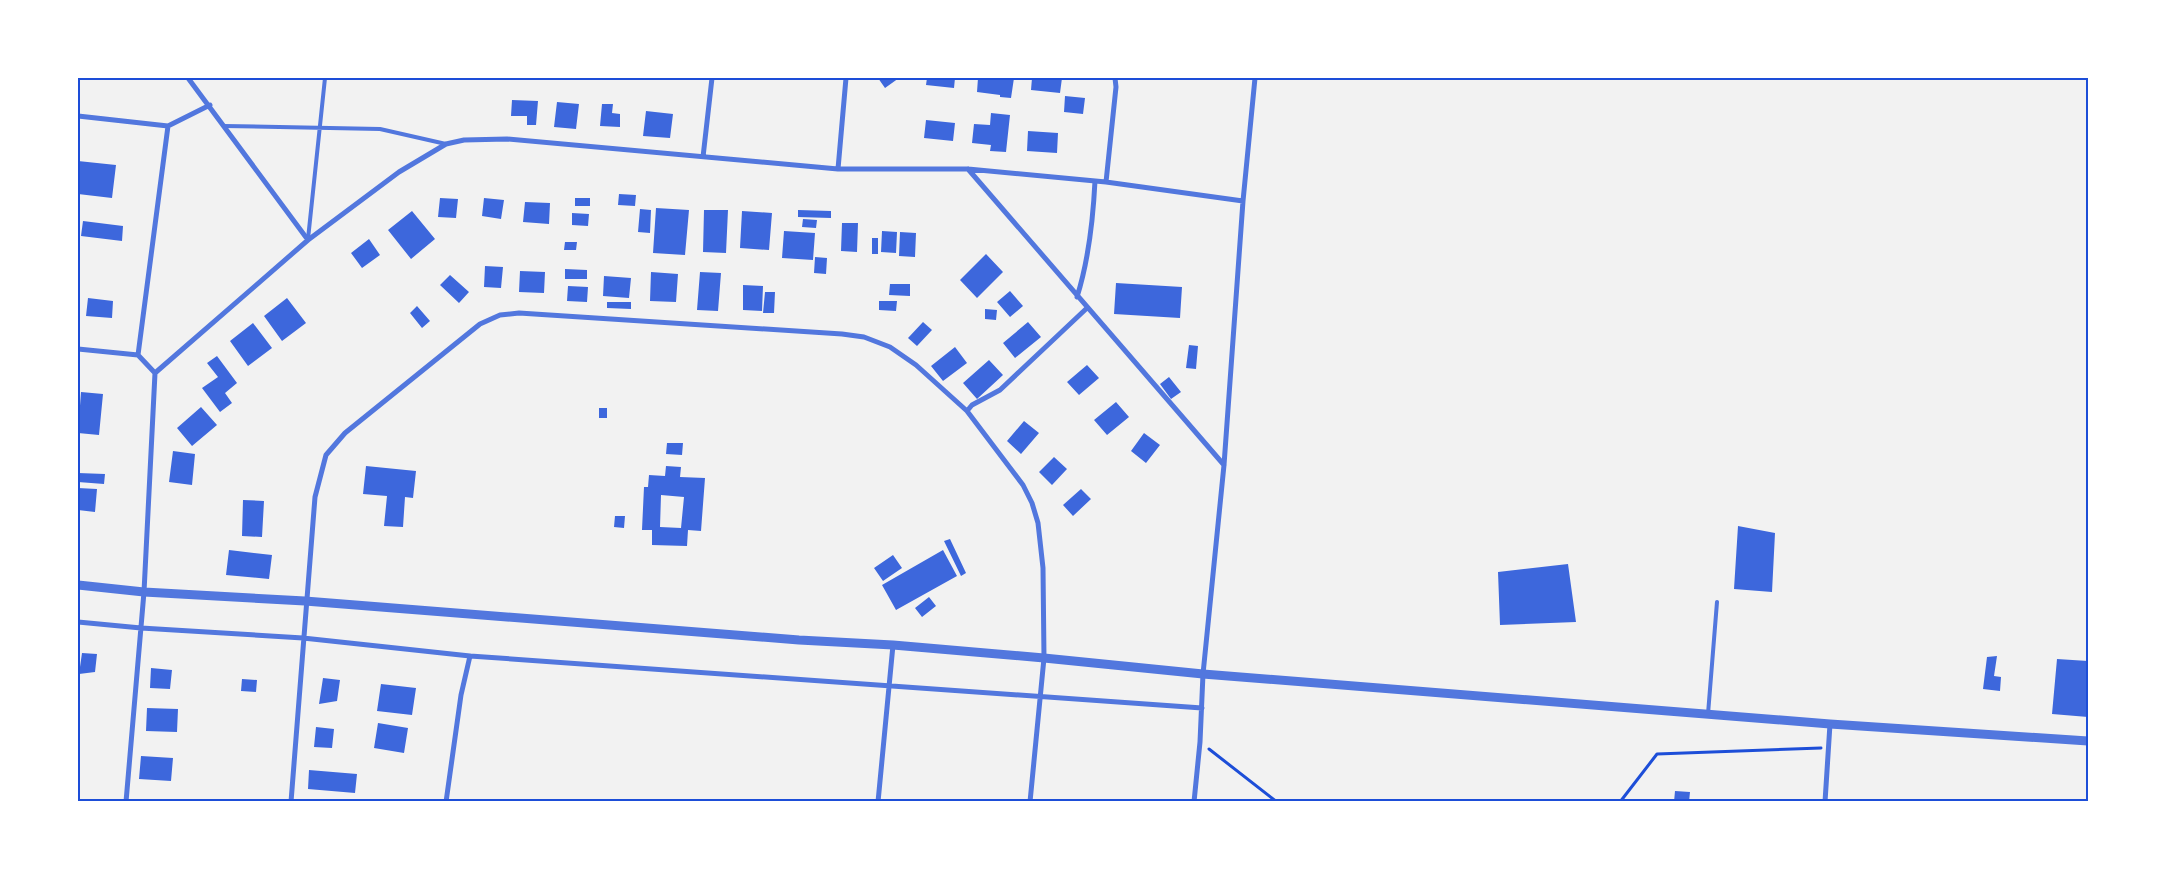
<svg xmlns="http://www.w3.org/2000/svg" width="2166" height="879" font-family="'Archivo Narrow',sans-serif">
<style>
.building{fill:#3d67dc;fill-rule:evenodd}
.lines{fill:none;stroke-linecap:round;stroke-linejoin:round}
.path{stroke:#1d4ed8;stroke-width:3}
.service{stroke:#5277de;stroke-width:4}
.minor{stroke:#5277de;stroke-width:5}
.tertiary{stroke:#5277de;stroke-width:9}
.neatline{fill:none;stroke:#1d4ed8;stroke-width:2}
</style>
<rect width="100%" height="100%" fill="#f2f2f2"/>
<path class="building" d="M878,78H899L885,88Z
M927,78H955L954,88L926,85Z
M978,78H1014L1011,98L1000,97V95L977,92Z
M1032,78H1062L1060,93L1031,90Z
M1065,96L1085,98L1083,114L1064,112Z
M512,100L538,101L536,125H527V116H511Z
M557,102L579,104L576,129L554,127Z
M602,104H613L612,113L620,114V127L600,126Z
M646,111L673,114L670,138L643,136Z
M991,113L1010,115L1006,152L990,151L991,145L972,143L974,124L990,125Z
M926,120L955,123L953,141L924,138Z
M1028,131L1058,133L1057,153L1027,151Z
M78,161L116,165L112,198L78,194Z
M619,194L636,195L635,206L618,205Z
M440,198L458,199L456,218L438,217Z
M484,198L504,200L501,219L482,216Z
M575,198H590V206H575Z
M525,202L550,203L549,224L523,222Z
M656,208L689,210L685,255L653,253Z
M640,209L651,210L650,233L638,232Z
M704,210H728L726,253L703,252Z
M798,210L831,211V218L798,217Z
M412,211L435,239L411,259L388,230Z
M742,211L772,213L769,250L740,248Z
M572,213L589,214L588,226L572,225Z
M803,219L817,220L816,228L802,227Z
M83,221L123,226L122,241L81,236Z
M842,223H858L857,252L841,251Z
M784,231L815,233L813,260L782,258Z
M882,231L897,232L896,253L881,252Z
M900,232L916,233L915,257L899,256Z
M872,238H878V254H872Z
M369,239L380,255L362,268L351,253Z
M565,242H577L576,250H564Z
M986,254L1003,272L977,298L960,280Z
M815,257L827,258L826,274L814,273Z
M485,266L503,267L501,288L484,287Z
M565,269L587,270V279H565Z
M520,271L545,272L544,293L519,292Z
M651,272L678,274L676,302L650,301Z
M700,272L721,273L718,311L697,310Z
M450,275L469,292L459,303L440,285Z
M604,276L631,278L629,298L603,296Z
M1116,283L1182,287L1180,318L1114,314Z
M890,284H910V296L889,295Z
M743,285L763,286L762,311L743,310Z
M568,286L588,287L587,302L567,301Z
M1010,291L1023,306L1010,317L997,302Z
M765,292H775L774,313H763Z
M88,298L113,301L112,318L86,316Z
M287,298L306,323L282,341L264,316Z
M879,301H897L896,311L879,310Z
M607,302H631V309L607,308Z
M417,306L430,321L422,328L410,313Z
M985,309L997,310L996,320L985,319Z
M923,322L932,330L917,346L908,338Z
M1028,322L1041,337L1015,358L1003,343Z
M253,323L272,348L248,366L230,341Z
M1189,345L1198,346L1196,369L1186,368Z
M955,347L967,363L943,381L931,366Z
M217,356L237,383L225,393L232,403L220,412L202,388L218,377L207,363Z
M989,360L1003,375L977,399L963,383Z
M1087,365L1099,378L1079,395L1067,382Z
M1169,377L1181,392L1171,399L1160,384Z
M81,392L103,394L99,435L78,433Z
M1116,402L1129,417L1107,435L1094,420Z
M201,407L217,425L192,446L177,428Z
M599,408H607V418H599Z
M1024,421L1039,433L1021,454L1007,441Z
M1144,433L1160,445L1146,463L1131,451Z
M667,443H683L682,455L666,454Z
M173,451L195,454L192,485L169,482Z
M1054,457L1067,469L1052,485L1039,472Z
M366,466L416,471L413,498L405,497L403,527L384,526L387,496L363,494Z
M666,466L681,467L680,477L705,478L701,531L688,530L687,546L652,545V530H642L644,487H648L649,475L665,476ZM661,495L684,497L681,528L660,527Z
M78,473L105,474L104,484L78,482Z
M78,488L97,489L95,512L78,510Z
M1081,489L1091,499L1073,516L1063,505Z
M243,500L264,501L262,537L242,536Z
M615,516H625L624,528L614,527Z
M1738,526L1775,533L1772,592L1734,589Z
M950,539L966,573L961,576L944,541Z
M229,550L272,555L269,579L226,575Z
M943,550L957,576L896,610L882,585Z
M893,555L902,568L883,581L874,568Z
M1568,564L1576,622L1500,625L1498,572Z
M929,597L936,606L922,617L915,608Z
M82,653L97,654L95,672L79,674Z
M1997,656L1994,676L2001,677L2000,691L1983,689L1987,657Z
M2057,659L2088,661V717L2052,714Z
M151,668L172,670L170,689L150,688Z
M323,678L340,680L337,701L319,704Z
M242,679L257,680L256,692L241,691Z
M381,684L416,688L412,715L377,711Z
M147,708L178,709L177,732L146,731Z
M378,723L408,728L404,753L374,748Z
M316,727L334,729L332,748L314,747Z
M141,756L173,758L171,781L139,779Z
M309,770L357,774L355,793L308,789Z
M1675,791L1690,792L1689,802H1674Z"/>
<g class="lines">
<path class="path" d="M1209,749L1277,802
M1620,802L1657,754L1821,748"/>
<path class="service" d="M224,126L380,129L446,144
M308,239L325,78
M1708,714L1717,602"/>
<path class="minor" d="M188,78L308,240
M78,116L168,126L210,105
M703,157L712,78
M838,169L846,78
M968,169L1224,465
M1106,182L1116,87L1115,78
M1077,297C1089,259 1093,221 1095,181
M78,349L138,355L155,373
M138,355L168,126
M967,411L972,405L1000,390L1087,308
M78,622L141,628L303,638L470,656L1202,708
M126,802L144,592L155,373L308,240L399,172L446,144L464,140L507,139L838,169H968L1106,182L1243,201
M291,802L315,497L326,455L345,433L480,324L500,315L519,313L842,334L864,337L890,347L916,365L967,411L1023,485L1032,503L1038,523L1043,568L1044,658L1030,802
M446,802L461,695L470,656
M878,802L893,645
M1194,802L1200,742L1203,674L1224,465L1243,201L1255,78
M1825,802L1830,724"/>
<path class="tertiary" d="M78,585L144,592L305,601L799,640L893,645L1044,658L1203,674L1830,724L2088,741"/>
</g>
<rect width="2166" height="879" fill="none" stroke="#ffffff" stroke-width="158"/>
<rect x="79" y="79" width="2008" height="721" class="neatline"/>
</svg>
